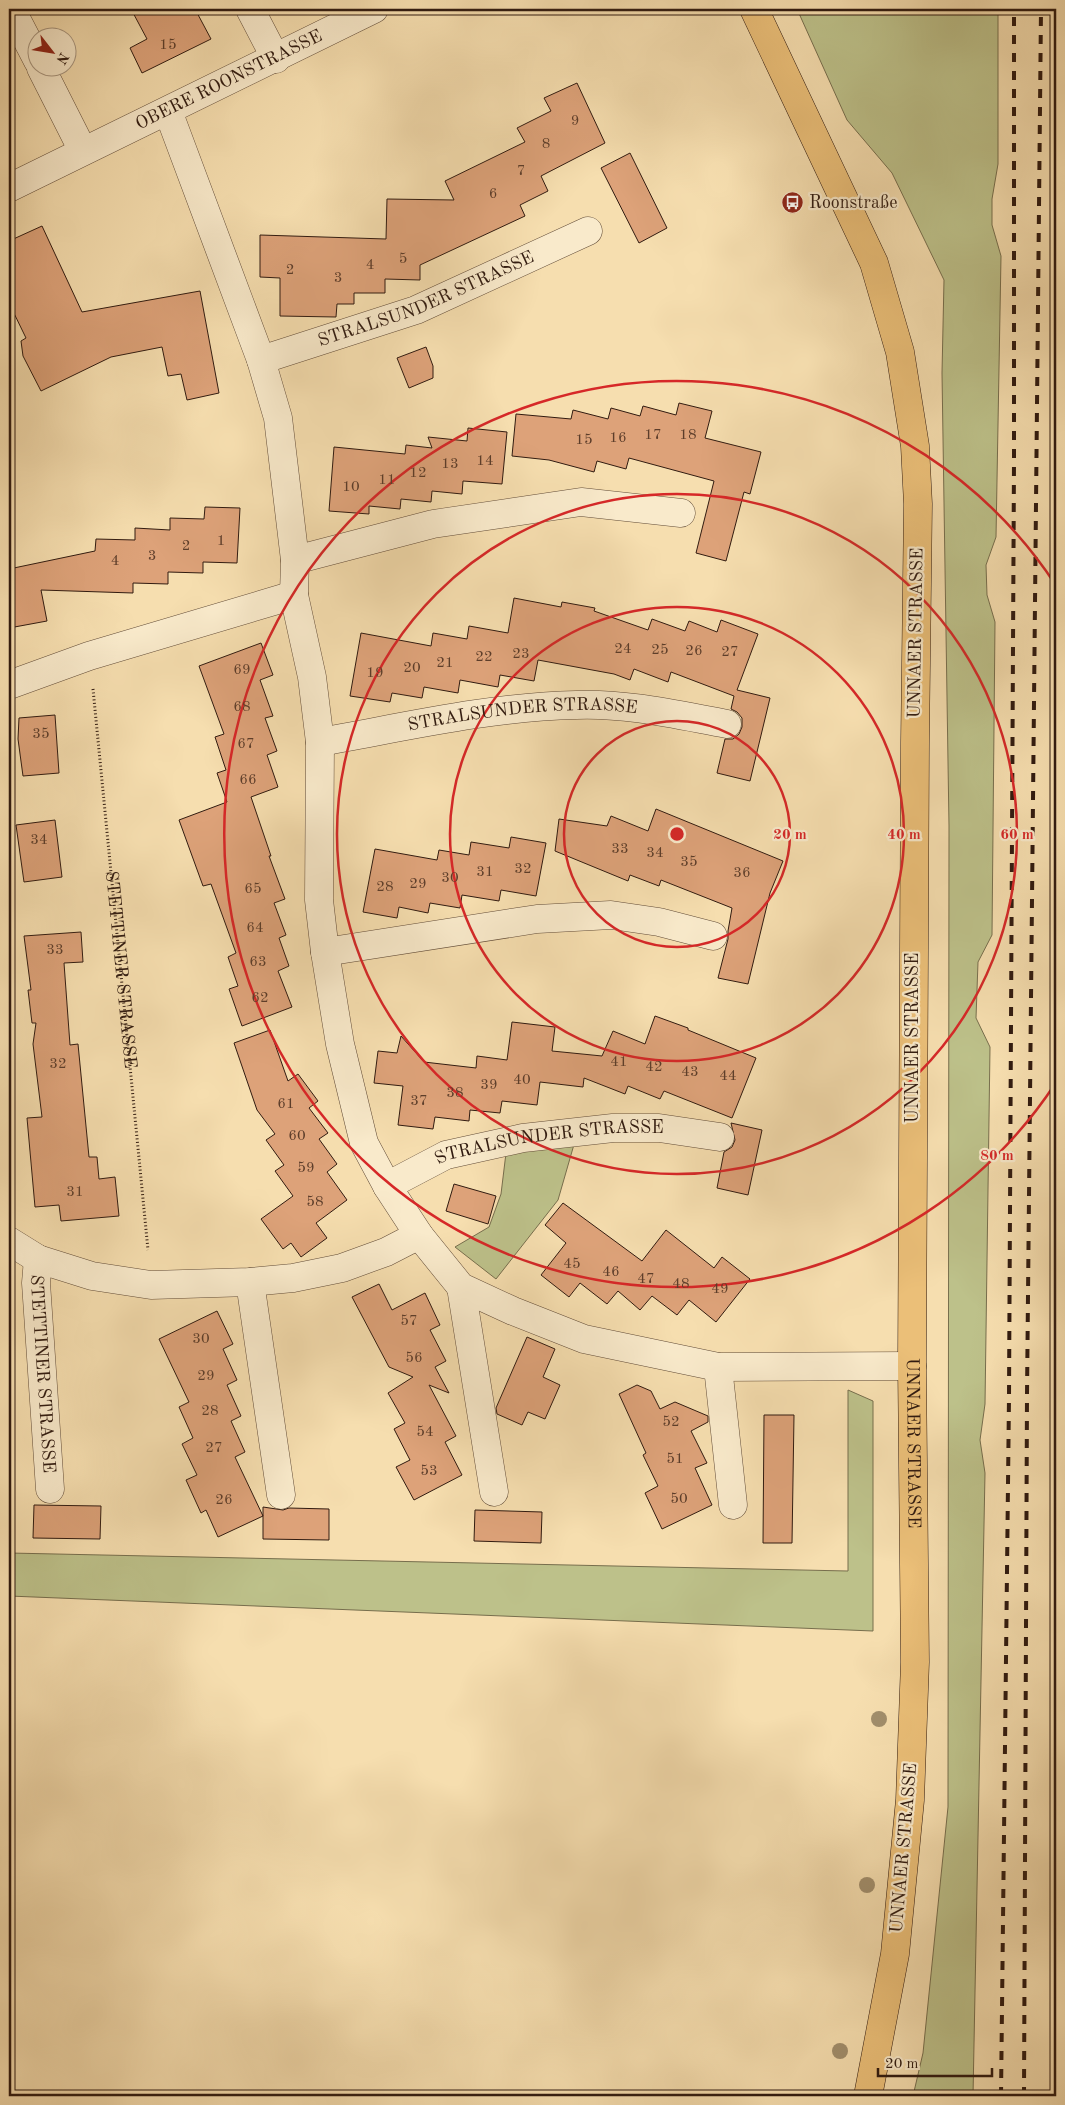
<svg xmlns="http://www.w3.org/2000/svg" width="1065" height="2105" font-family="'Old Standard TT',serif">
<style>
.green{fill:#bdc18a;stroke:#776e4d}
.building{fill:#dda279;stroke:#311b10}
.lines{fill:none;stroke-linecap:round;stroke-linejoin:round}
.minor-casing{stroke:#624c38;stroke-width:29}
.major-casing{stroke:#311b10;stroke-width:29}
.path{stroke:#311b10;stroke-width:3;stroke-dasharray:1 2.5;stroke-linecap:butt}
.minor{stroke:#f9eacb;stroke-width:28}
.major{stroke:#ebbf78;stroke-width:28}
.rail{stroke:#311b10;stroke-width:4;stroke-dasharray:9 9;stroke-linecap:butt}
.tree{fill:#a18e6c}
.ring{fill:none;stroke:#d62828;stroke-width:2.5}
.labels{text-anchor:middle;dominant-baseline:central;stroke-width:4.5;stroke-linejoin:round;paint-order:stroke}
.number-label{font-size:15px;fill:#5c3d2a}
.street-label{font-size:18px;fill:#311b10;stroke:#f9eacb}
.poi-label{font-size:18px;fill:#311b10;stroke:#f9eacb;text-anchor:start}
.centre{fill:#d62828;stroke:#f9eacb;stroke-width:2.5}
.ring-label{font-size:15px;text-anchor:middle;font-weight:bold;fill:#d62828;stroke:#f9eacb;stroke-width:4.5;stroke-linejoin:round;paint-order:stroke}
</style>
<rect width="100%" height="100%" fill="#f6deaf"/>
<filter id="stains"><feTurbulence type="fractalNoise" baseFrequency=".004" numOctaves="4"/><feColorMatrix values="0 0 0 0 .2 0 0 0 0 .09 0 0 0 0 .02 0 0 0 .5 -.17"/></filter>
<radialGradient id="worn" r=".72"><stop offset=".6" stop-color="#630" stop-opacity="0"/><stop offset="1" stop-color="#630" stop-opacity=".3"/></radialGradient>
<path class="green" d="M797,9H998V164L992,199V225L1001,256L996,537L986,565L987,595L995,622L992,935L978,962L976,1018L990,1047L985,1404L980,1440L985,1473L973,2096H913L923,2053L948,1807L949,826L942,373L944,280L892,173L847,120Z
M575,1141L558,1200L496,1279L455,1247L489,1227L501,1194L506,1153Z
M848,1390L873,1401V1631L9,1596V1553L848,1571Z"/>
<path class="building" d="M131,9H195L211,39L142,73L130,48L147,39Z
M577,83L605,143L541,176L548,191L520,205L525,216L420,265V280L385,279V293H354V304H337L336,317L280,316V278L260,277V235L386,239L387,199L454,200L445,181L525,142L517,128L551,111L544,98Z
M630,153L667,228L639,243L601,168Z
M42,226L82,312L200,291L219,393L187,400L181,374L168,376L162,347L111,357L41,391L23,356L21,341L26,338L9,303V241Z
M426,347L433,366V378L409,388L397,358Z
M679,403L712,411L705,438L761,452L750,494L744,492L726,561L696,553L714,481L629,458L626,469L597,461L594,472L549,460L512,456L516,414L571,419L573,410L608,419L611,408L640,416L643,406L676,415Z
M468,428L507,432L502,484L463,481L462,494L432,491L431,502L401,499L400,509L369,506V514L329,511L334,447L405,454L406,445L432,448L428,437L467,441Z
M205,507L240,508L237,563L203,562V573L168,572V584L133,583V593L41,590L47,621L9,628V569L95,551L96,539L135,540V528L170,530V518L204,519Z
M514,598L561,607L562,602L595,608L594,611L648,630L652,619L685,631L689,621L717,632L721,620L758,634L737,690L770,698L750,781L717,773L725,739H733L739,734L742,727V718L737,712L731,709L734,696L671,672L668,682L634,669L630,680L614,674L538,660L534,681L500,675L498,687L460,680L458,693L424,687L422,698L392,693L390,702L350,696L361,633L431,646L433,633L467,639L469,626L508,633Z
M261,643L273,675L260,680L273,716L265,718L277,751L267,755L278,787L251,797L271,856H269L285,899L274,903L286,935L279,938L289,966L278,971L292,1007L242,1026L229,989L238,986L228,957L236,953L211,884L203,886L179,820L227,802L217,773L226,770L215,737L224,734L199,666Z
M55,715L59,773L23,776L18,739L19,718Z
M656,809L783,861L770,893L748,984L718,978L728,939V931L732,908L661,880L659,886L630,875L628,881L555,851L559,819L607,826L611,816L648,831Z
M55,820L62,877L24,882L16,825Z
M511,837L546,843L536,896L501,890L499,901L462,895L460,908L430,903L428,913L399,907L397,918L363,912L375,849L437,860L439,850L469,855L471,842L509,848Z
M81,932L83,962L64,963L70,1045L78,1044L89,1157H97L99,1179L115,1177L119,1216L61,1221L59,1205L35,1207L27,1118L42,1117L33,1044L36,1023H32L28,990H31L24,936Z
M655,1016L688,1028V1030L756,1058L732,1118L664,1091L660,1099L628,1086L625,1094L584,1078L583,1087L540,1082L537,1105L502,1101L500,1113L470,1110L469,1121L435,1117L433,1129L398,1125L403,1086L374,1083L378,1051L397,1053L401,1036L424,1062L476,1068L477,1056L507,1060L512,1022L555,1027L552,1051L602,1056L613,1031L645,1044Z
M270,1030L288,1081L298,1074L318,1101L309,1108L328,1133L319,1139L337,1164L327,1172L347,1200L316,1223L327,1238L301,1257L291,1243L283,1249L261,1219L293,1196L275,1171L284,1165L266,1140L275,1134L257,1110L234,1043Z
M731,1123L762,1130L748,1195L717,1188L724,1152L732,1147L735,1140Z
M454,1184L496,1196L488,1224L446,1211Z
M563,1203L642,1261L666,1230L714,1268L722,1257L750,1279L716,1322L689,1300L677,1315L652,1296L640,1310L618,1291L607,1304L580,1283L569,1297L541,1275L566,1243L545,1225Z
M379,1284L392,1310L425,1293L440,1325L430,1330L446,1361L435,1367L449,1393L429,1385L456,1436L445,1442L462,1475L414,1500L396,1467L410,1460L394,1429L405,1423L388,1393L413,1377L389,1367L352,1297Z
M217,1311L233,1344L223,1349L237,1380L227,1385L241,1416L231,1421L245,1452L235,1457L263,1516L218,1537L206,1510L201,1513L186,1480L197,1475L182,1444L193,1438L179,1407L189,1402L159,1339Z
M527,1337L555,1349L543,1377L560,1385L545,1419L528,1412L522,1425L497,1414L496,1408Z
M637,1385L651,1391L660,1409L675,1402L708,1416V1422L691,1431L707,1463L695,1468L712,1505L662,1529L645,1493L658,1486L643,1455L646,1453L619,1394Z
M764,1415H794L792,1543H763Z
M34,1505L101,1506L100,1539L33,1538Z
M263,1507L283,1510L289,1508L329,1509V1540L263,1539Z
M475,1510L542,1512L541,1543L474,1541Z"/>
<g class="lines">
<defs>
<g id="minor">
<path d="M11,9L38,61"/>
<path d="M250,9L276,59"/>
<path d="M41,68L83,151"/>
<path d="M168,111L261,360L278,418L295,560L294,595L312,677L320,742L319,900L325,952L340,1044L364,1143L387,1186L419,1235L461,1287L513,1311L584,1339L718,1367L912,1366"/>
<path id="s2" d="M9,188L374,9"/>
<path id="s3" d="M261,360L416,310L588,231"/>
<path d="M295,560L433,524L581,502L681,513"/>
<path d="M9,685L89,656L294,595"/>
<path id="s4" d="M320,742C405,727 489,707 576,705C627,703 677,715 727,724"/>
<path d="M325,952L537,919L611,915L659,922L713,936"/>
<path id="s5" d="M387,1186L446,1155L523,1138L613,1128H659L720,1137"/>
<path d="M9,1241L38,1259L92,1276L151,1285L250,1282L293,1278L342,1268L386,1252L419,1235"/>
<path id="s6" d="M38,1259L36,1283L50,1489"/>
<path d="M250,1282L281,1495"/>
<path d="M461,1287L494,1492"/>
<path d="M718,1367L733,1505"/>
</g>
<g id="major">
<path id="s7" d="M754,9L874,263L900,352L915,446L918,504L915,743L912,1366L915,1662L910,1800L895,1954L868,2096"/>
</g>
</defs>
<use href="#minor" class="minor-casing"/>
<use href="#major" class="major-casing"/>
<path class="path" id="s1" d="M93,689L148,1250"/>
<use href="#minor" class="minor"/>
<use href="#major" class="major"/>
<path class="rail" d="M1001,2096L1009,1397L1014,460V9
M1024,2096L1027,1395L1041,9"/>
</g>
<g class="tree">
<circle cx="879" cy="1719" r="8"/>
<circle cx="867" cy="1885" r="8"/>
<circle cx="840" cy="2051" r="8"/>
</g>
<g class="ring">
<circle cx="677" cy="834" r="113"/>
<circle cx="677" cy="834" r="227"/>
<circle cx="677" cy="834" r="340"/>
<path d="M1055 1084A453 453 0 1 1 1055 584"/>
</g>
<defs>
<symbol id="bus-disc" viewBox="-11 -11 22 22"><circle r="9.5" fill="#8f2418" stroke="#f9eacb"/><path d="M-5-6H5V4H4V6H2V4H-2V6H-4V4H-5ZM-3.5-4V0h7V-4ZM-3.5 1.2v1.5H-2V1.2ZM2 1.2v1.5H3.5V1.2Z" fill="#fff"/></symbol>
</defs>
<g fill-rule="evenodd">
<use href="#bus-disc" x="780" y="190" width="25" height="25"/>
</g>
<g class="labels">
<g class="number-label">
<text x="168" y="45">15</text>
<text x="575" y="121">9</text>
<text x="546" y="144">8</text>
<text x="521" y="171">7</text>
<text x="493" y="194">6</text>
<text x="403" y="259">5</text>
<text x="370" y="265">4</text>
<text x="290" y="270">2</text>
<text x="338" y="278">3</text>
<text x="653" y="435">17</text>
<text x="688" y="435">18</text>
<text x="618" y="438">16</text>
<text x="584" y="440">15</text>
<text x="485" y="461">14</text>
<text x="450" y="464">13</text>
<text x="418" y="473">12</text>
<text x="387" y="480">11</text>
<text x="351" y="487">10</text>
<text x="221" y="541">1</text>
<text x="186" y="546">2</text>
<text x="152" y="556">3</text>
<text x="115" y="561">4</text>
<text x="623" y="649">24</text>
<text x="660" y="650">25</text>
<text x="694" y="651">26</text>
<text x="730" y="652">27</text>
<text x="521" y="654">23</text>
<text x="484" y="657">22</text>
<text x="445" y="663">21</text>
<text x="412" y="668">20</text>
<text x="242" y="670">69</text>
<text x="375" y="673">19</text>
<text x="242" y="707">68</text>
<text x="41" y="734">35</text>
<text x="246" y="744">67</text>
<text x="248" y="780">66</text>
<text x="39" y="840">34</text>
<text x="620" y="849">33</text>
<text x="655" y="853">34</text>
<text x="689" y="862">35</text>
<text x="523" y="869">32</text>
<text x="485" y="872">31</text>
<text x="742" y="873">36</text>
<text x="450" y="878">30</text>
<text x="418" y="884">29</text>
<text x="385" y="887">28</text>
<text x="253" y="889">65</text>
<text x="255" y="928">64</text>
<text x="55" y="950">33</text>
<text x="258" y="962">63</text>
<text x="260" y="998">62</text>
<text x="619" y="1062">41</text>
<text x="58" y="1064">32</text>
<text x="654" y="1067">42</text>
<text x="690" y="1072">43</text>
<text x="728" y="1076">44</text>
<text x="522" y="1080">40</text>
<text x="489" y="1085">39</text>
<text x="455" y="1093">38</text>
<text x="419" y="1101">37</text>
<text x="286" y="1104">61</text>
<text x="297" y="1136">60</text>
<text x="306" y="1168">59</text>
<text x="75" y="1192">31</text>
<text x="315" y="1202">58</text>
<text x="572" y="1264">45</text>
<text x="611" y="1272">46</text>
<text x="646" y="1279">47</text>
<text x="681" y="1284">48</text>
<text x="720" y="1289">49</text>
<text x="409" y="1321">57</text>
<text x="201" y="1339">30</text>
<text x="414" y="1358">56</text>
<text x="206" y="1376">29</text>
<text x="210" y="1411">28</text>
<text x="671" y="1422">52</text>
<text x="425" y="1432">54</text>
<text x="214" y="1448">27</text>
<text x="675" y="1459">51</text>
<text x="429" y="1471">53</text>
<text x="679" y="1499">50</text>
<text x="224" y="1500">26</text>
</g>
<g class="street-label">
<text stroke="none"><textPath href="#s2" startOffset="245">OBERE ROONSTRASSE</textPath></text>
<text stroke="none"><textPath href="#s3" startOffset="176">STRALSUNDER STRASSE</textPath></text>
<text transform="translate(916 633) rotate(-89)">UNNAER STRASSE</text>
<text stroke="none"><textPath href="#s4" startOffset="205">STRALSUNDER STRASSE</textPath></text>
<text stroke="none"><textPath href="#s1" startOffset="282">STETTINER STRASSE</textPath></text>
<text transform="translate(913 1038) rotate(-90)">UNNAER STRASSE</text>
<text stroke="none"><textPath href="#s5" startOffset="171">STRALSUNDER STRASSE</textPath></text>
<text stroke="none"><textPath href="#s6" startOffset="115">STETTINER STRASSE</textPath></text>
<text stroke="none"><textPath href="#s7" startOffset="1466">UNNAER STRASSE</textPath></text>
<text transform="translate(904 1848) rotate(-85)">UNNAER STRASSE</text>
</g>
<g class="poi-label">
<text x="809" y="203">Roonstraße</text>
</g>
</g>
<circle cx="677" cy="834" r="8" class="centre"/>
<g class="ring-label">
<text x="790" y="839">20 m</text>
<text x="904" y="839">40 m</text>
<text x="1017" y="839">60 m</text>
<text x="997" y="1160">80 m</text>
</g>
<rect width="1065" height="2105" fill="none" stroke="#f6deaf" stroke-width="30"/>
<rect x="10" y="10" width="1045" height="2085" fill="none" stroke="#311b10" stroke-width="2.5"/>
<rect x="15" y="15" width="1035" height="2075" fill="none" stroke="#311b10"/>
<g transform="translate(52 52) rotate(121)"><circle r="24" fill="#f9eacb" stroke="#a99780"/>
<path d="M0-4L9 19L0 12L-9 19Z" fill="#8f2418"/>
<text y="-8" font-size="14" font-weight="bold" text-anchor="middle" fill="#311b10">N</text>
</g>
<path d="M878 2068v8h114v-8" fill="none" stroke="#311b10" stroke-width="2.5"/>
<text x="885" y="2068" font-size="15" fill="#311b10" stroke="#f9eacb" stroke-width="4" paint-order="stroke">20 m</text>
<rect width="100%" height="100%" filter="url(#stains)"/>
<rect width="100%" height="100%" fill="url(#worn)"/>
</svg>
